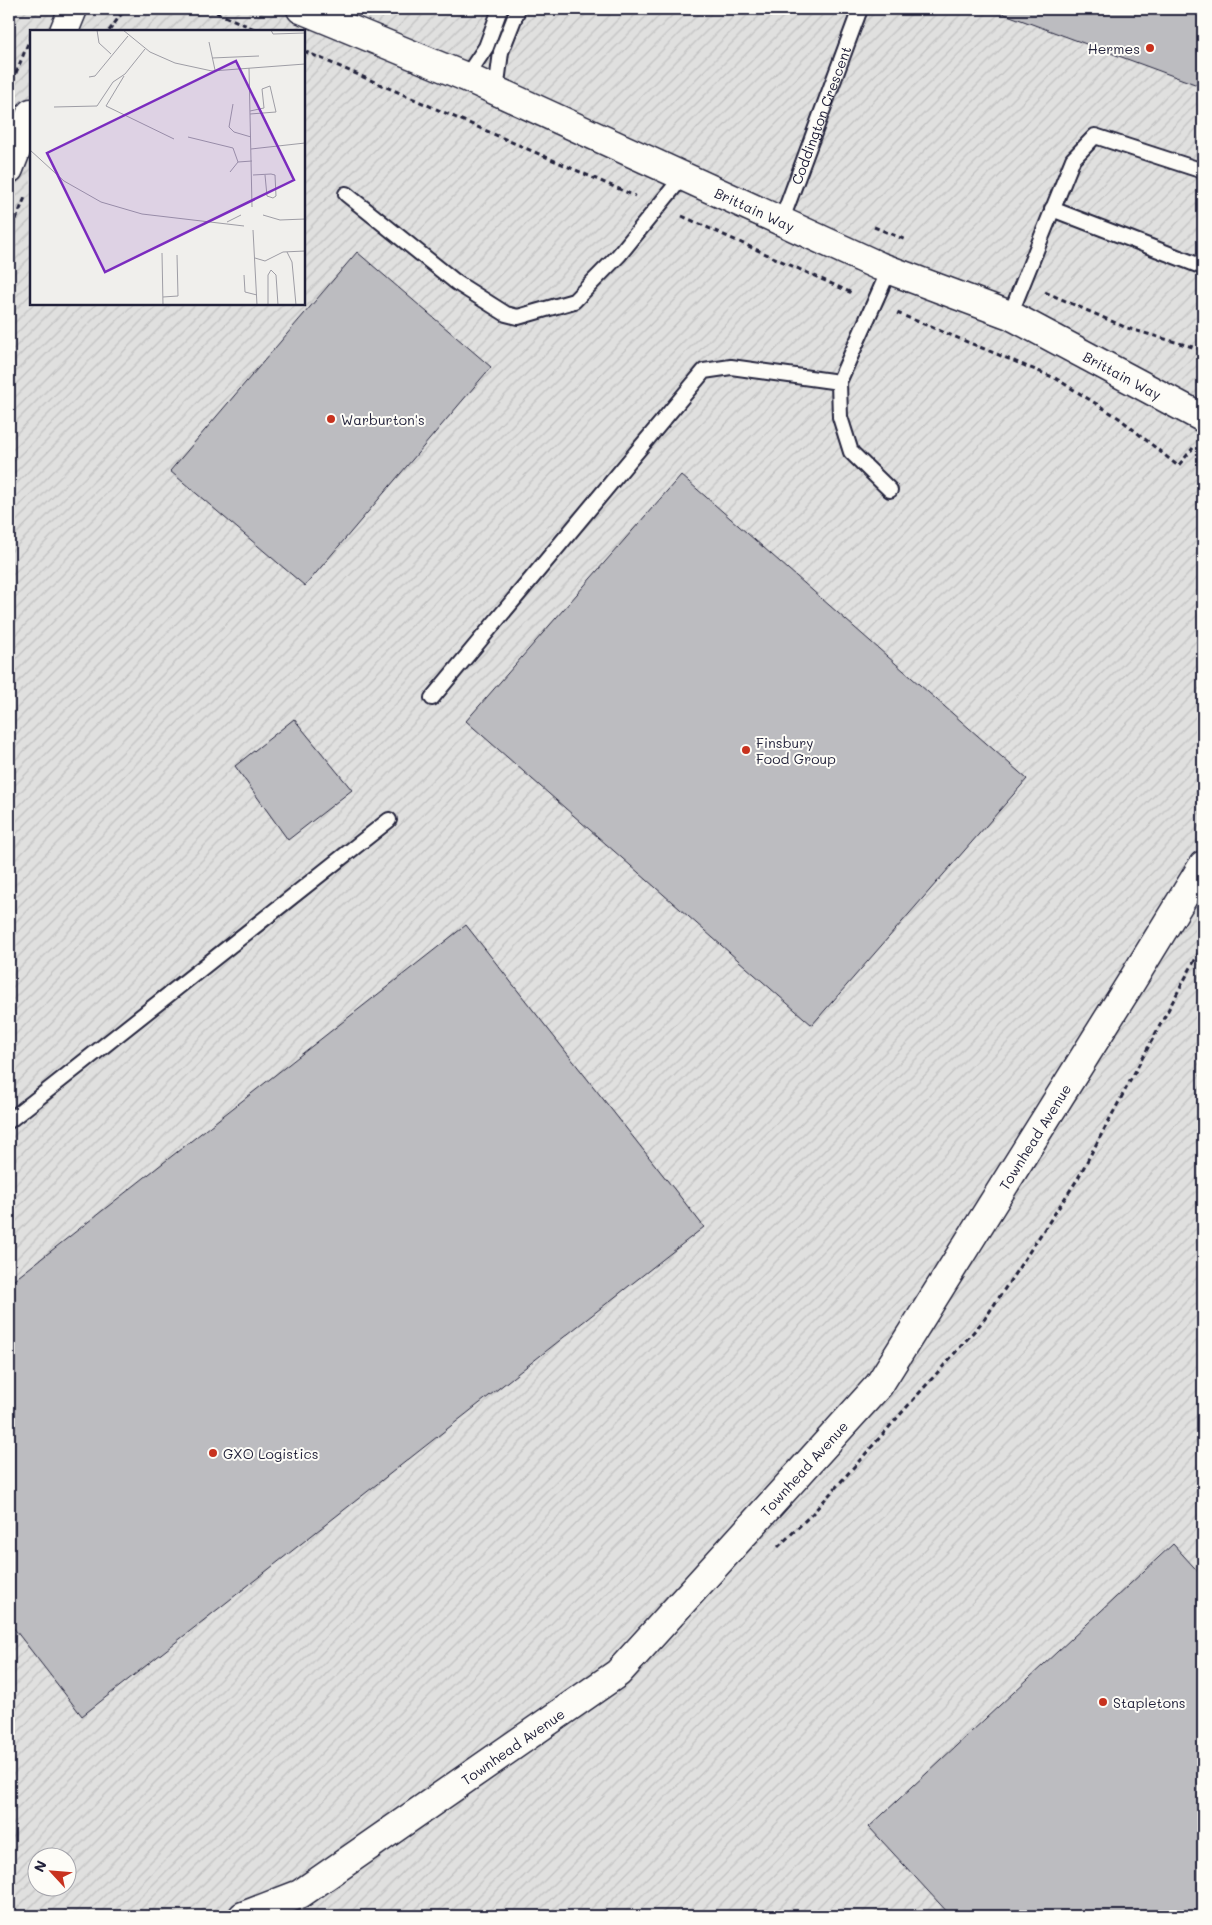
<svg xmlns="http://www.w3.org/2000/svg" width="1212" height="1925" font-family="Mali,sans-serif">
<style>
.industrial{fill:url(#industrial-furrows);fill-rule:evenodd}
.building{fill:#bcbcc0;stroke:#22223b}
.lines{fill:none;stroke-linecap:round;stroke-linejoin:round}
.service-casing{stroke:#22223b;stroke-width:18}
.minor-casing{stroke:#22223b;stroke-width:31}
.path{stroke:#22223b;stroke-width:3;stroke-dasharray:5 4;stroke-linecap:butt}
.service{stroke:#fdfcf7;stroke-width:14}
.minor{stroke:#fdfcf7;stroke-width:28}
.poi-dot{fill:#c8321e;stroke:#fdfcf7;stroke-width:2}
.labels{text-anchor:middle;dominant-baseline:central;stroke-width:4;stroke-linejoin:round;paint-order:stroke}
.poi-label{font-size:14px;fill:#22223b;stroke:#fdfcf7;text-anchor:start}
.street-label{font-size:14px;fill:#22223b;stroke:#fdfcf7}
.inset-road{fill:none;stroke:#9e9da5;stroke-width:1}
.view{fill:#7b2cbf;fill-opacity:0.15;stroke:#7b2cbf;stroke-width:2.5}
.inset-edge{fill:none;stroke:#22223b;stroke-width:2.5}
</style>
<defs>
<pattern id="industrial-furrows" width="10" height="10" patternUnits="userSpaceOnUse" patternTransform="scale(1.25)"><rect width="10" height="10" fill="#e0e0df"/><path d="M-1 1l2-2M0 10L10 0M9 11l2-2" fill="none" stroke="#c0c0c0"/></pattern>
</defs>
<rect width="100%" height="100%" fill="#f0efec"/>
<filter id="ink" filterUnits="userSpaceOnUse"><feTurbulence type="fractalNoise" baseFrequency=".02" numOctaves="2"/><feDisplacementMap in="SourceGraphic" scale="10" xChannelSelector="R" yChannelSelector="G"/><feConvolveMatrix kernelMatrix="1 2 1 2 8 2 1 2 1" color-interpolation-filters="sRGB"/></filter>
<g filter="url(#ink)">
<path class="industrial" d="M9,9H1203V1916H9ZM31,31H304V304H31ZM38,1858H68V1888H38Z"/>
<path class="building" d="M991,9H1203V87Z
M357,252L491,367L305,586L170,471Z
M681,475L1027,779L812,1025L466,721Z
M294,719L352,790L288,840L235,766Z
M466,925L704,1227L82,1716L9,1622V1284Z
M1173,1544L1203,1577V1916H951L869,1827Z"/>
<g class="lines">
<defs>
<g id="service">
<path d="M466,77L486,47L500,9"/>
<path d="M496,91L501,52L518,9"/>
<path d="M346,194L457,283L506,314L518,317L574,301L619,255L683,176"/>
<path d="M1052,209L1203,267"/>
<path id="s1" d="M781,222L860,9"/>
<path d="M889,270L839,382L840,417L851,452L890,490"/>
<path d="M1010,315L1073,159L1095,136L1203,171"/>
<path d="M432,698L704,371L731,367L839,382"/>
<path d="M9,1121L389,820"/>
</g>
<g id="minor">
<path id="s2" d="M301,9L466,77L879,266L1010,315L1203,418"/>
<path d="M64,31L73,9"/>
<path d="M9,169L31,113"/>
<path id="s3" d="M243,1916L300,1894L618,1673L879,1385L1130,984L1203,865"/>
</g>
</defs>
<use href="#service" class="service-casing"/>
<use href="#minor" class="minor-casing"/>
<path class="path" d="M208,9L259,31
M109,31L125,9
M304,51L635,196
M9,90L31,36
M682,216L852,293
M874,227L906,240
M9,236L26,195
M1045,292L1127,328L1203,350
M897,313L1055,378L1119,418L1178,466L1193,448
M778,1547L813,1513L984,1320L1077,1180L1203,945"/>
<use href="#service" class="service"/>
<use href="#minor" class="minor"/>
</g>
</g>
<g class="poi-dot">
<circle cx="1150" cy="48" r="5"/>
<circle cx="331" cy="419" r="5"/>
<circle cx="746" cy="750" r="5"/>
<circle cx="213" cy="1453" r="5"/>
<circle cx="1103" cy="1702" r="5"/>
</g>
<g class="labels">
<g class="poi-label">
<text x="1140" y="48" text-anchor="end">Hermes</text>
<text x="341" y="419">Warburton's</text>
<text x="756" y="742">Finsbury<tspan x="756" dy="16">Food Group</tspan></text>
<text x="223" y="1453">GXO Logistics</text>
<text x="1113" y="1702">Stapletons</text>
</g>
<g class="street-label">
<text stroke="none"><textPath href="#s1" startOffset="114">Coddington Crescent</textPath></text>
<text stroke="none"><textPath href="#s2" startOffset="496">Brittain Way</textPath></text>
<text stroke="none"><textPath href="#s2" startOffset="900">Brittain Way</textPath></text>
<text stroke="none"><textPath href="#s3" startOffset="1130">Townhead Avenue</textPath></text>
<text stroke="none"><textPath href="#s3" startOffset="725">Townhead Avenue</textPath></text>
<text stroke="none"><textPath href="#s3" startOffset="320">Townhead Avenue</textPath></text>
</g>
</g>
<g transform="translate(30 30)">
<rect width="275" height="275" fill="#f0efec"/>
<path class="inset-road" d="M67,0L69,13L81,24M93,0L120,22L145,33L182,41L275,34M241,0L243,4L275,3M179,12L185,40M182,28L229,26M219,38L222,177M94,46L76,76L144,109M59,47L65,46L98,6M203,74L199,97L204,102L221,107M24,77L67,76L83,52L95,44L115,19M220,81L234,78L232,59L240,56L246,82L220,84M158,107L203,118L208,132M221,119L275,113M0,120L34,151L71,172L112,184L214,196M200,142L208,132L222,131M223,145L241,144L245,145L246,166L243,168L237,166L235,145M233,185L250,190L275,189M197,192L211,185M223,200L227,275M257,222L262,232L266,275M132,223L133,275M225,228L235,231L253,222L275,221M214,245L215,262L227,265M133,267L148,266L147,225M238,275V245L241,240L246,245L248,275"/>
<path class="view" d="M206,31L264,150L75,242L17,123Z"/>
<rect width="275" height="275" class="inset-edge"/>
</g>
<rect width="1212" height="1925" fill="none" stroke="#fdfcf7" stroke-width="30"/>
<rect x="15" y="15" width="1182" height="1895" fill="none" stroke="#22223b" stroke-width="2" filter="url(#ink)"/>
<g transform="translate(52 1872) rotate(296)"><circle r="24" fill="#fdfcf7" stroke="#a5a5ac"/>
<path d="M0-4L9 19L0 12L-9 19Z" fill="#c8321e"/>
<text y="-8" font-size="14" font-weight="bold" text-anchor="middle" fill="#22223b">N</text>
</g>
</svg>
